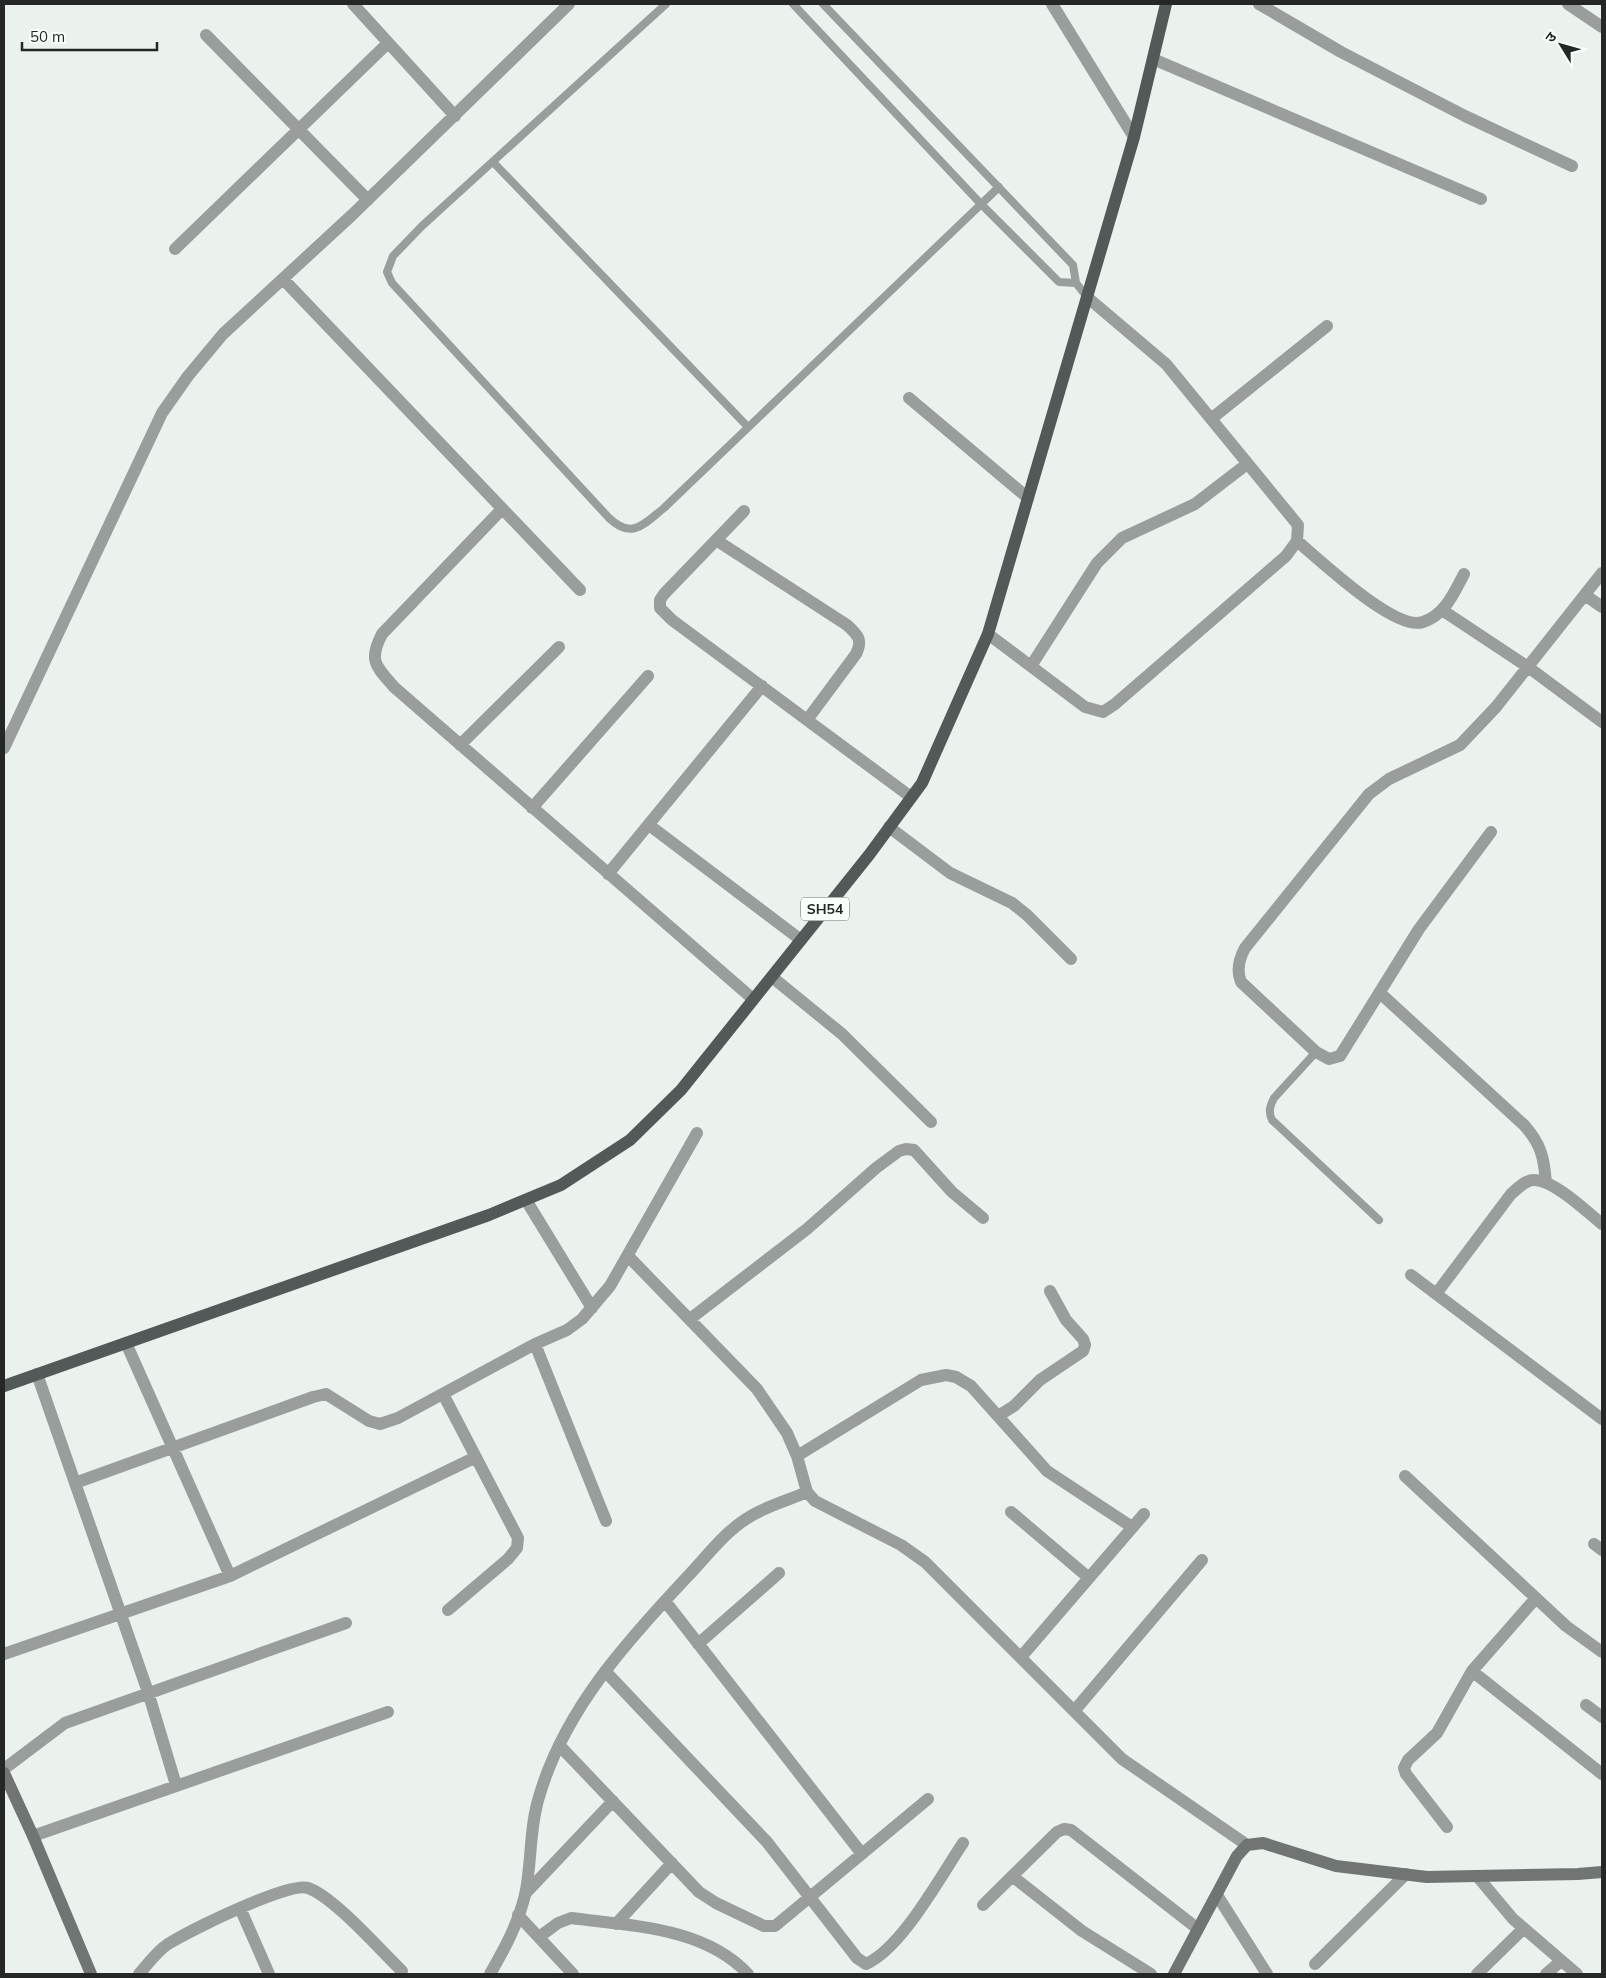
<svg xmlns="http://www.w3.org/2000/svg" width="1606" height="1978" font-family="Mulish,'Noto Sans Devanagari',sans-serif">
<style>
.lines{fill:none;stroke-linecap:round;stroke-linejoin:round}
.lane{stroke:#999d9c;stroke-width:8}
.street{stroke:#999d9c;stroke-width:12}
.secondary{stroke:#707574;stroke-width:12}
.primary{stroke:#535958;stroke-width:12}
.labels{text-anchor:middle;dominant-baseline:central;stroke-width:4;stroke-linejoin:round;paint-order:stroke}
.shield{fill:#f9fffa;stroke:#646865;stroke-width:1}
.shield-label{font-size:14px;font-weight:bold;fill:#242725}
</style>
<rect width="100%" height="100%" fill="#ebf1ed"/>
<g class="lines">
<path class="lane" d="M666,4L422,226L393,256L387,272L392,283L609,518C632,540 644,524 664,508L999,187
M793,4L980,203L1059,282L1076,283
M823,4L1073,265L1076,283L1087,297
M493,162L748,427
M1316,1052L1274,1098C1270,1106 1268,1111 1272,1120L1379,1220"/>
<path class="street" d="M353,4L455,116
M1052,4L1134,137
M1259,4L1341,52L1465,116L1572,166
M1568,4L1602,27
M206,35L368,200
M1153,59L1481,199
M175,249L388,43
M283,279L580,590
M909,398L1028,498
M1211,419L1327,326
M502,509L382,634C368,661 376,666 394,687L753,999
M744,511L664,594L660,600V608L672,620L911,797
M716,540L847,625C858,635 863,640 856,654L807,720
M1297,541C1319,559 1395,632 1423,622C1445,615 1454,593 1464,574
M1585,595L1602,607
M1442,610L1528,667L1602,722
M988,634L1085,707L1103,712L1115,704L1286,556L1297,541L1298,525L1166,364L1087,297
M1031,666L1097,563L1122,538L1195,504L1247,464
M460,745L559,647
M4,748L162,413L188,376L223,334L352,215L569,4
M532,808L648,676
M649,825L801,940
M889,827L950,873L1012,903L1027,915L1071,959
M1491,832L1419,929L1340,1056L1329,1059L1316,1052L1241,982C1236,970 1239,959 1245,948L1369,794L1389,779L1460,745L1496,707L1602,573
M608,874L762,686
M772,977L842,1034L931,1122
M1380,993L1524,1125C1541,1144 1544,1157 1546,1183
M526,1200L592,1308
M628,1256L757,1389L787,1433L797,1456L807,1492L815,1501L901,1545L925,1562L1122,1759L1247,1845
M1411,1275L1602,1419
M1436,1294L1511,1194C1517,1189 1525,1180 1534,1180C1554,1180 1586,1211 1602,1224
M690,1319L807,1229L876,1168L899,1151L906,1149L914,1150L952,1192L983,1218
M126,1343L230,1576
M535,1344L606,1521
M37,1374L148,1692L176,1785
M443,1394L518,1538L517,1548L508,1559L448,1610
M998,1416L1014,1406L1040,1380L1083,1351L1085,1345L1083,1339L1066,1320L1050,1291
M797,1456L921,1380L946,1375L956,1377L971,1386L1047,1471L1132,1527
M1405,1476L1566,1626L1602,1652
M75,1483L313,1397L326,1394L369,1421L380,1424L398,1418L535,1344L567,1330L582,1319L610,1286L697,1133
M1011,1512L1089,1578
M1594,1544L1602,1550
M665,1601L862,1854
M698,1644L779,1573
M4,1654L230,1576L476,1457
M1021,1657L1144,1514
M605,1671L767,1842L857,1958L866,1964C902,1948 940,1877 963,1843
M1472,1671L1602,1774
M1586,1705L1602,1717
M1075,1710L1202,1560
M559,1745L699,1892L716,1903L764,1926H775L928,1799
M4,1769L65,1723L346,1623
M1447,1827L1406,1774L1404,1768L1408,1760L1437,1733L1472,1671L1536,1598
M33,1836L388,1712
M1012,1876L1082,1931L1151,1974
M1477,1876L1513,1919L1577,1974
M525,1894L613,1801
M1217,1895L1267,1974
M983,1905L1057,1832L1064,1829L1071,1830L1198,1929
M240,1908L269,1974
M518,1915L573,1974
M616,1924L672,1863
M539,1937L558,1923L571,1918C632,1926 704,1927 748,1974
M1315,1964L1406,1874
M139,1974C148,1964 157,1951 168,1944C189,1931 289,1881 308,1888C334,1897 380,1950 402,1971
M490,1974C505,1948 518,1924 525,1895C532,1863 529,1829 539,1797C564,1710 627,1641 688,1576C707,1556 726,1530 751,1516C767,1506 789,1500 807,1492
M1477,1974L1523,1929
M1546,1974L1561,1961"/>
<path class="secondary" d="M4,1773L33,1836L91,1974
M1174,1974L1237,1856L1247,1845L1263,1843L1336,1866L1427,1877L1578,1874L1602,1872"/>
<path class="primary" d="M4,1386L489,1215L561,1185L630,1140L681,1090L869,855L922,783L988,634L1134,137L1166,4"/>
</g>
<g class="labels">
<rect class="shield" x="801" y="897.5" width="48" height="23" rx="4"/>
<g class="shield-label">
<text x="825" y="909">SH54</text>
</g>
</g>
<rect width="1606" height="1978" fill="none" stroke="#242725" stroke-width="10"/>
<g transform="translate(1561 45) rotate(307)" stroke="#f9fffa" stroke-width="4" paint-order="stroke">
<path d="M0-4L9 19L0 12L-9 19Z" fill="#242725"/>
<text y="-8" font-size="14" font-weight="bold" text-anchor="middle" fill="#242725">उ</text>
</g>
<path d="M22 42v8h135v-8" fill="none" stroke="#242725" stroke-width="2.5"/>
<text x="30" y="42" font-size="15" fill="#242725" stroke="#f9fffa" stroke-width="4" paint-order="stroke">50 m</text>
</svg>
